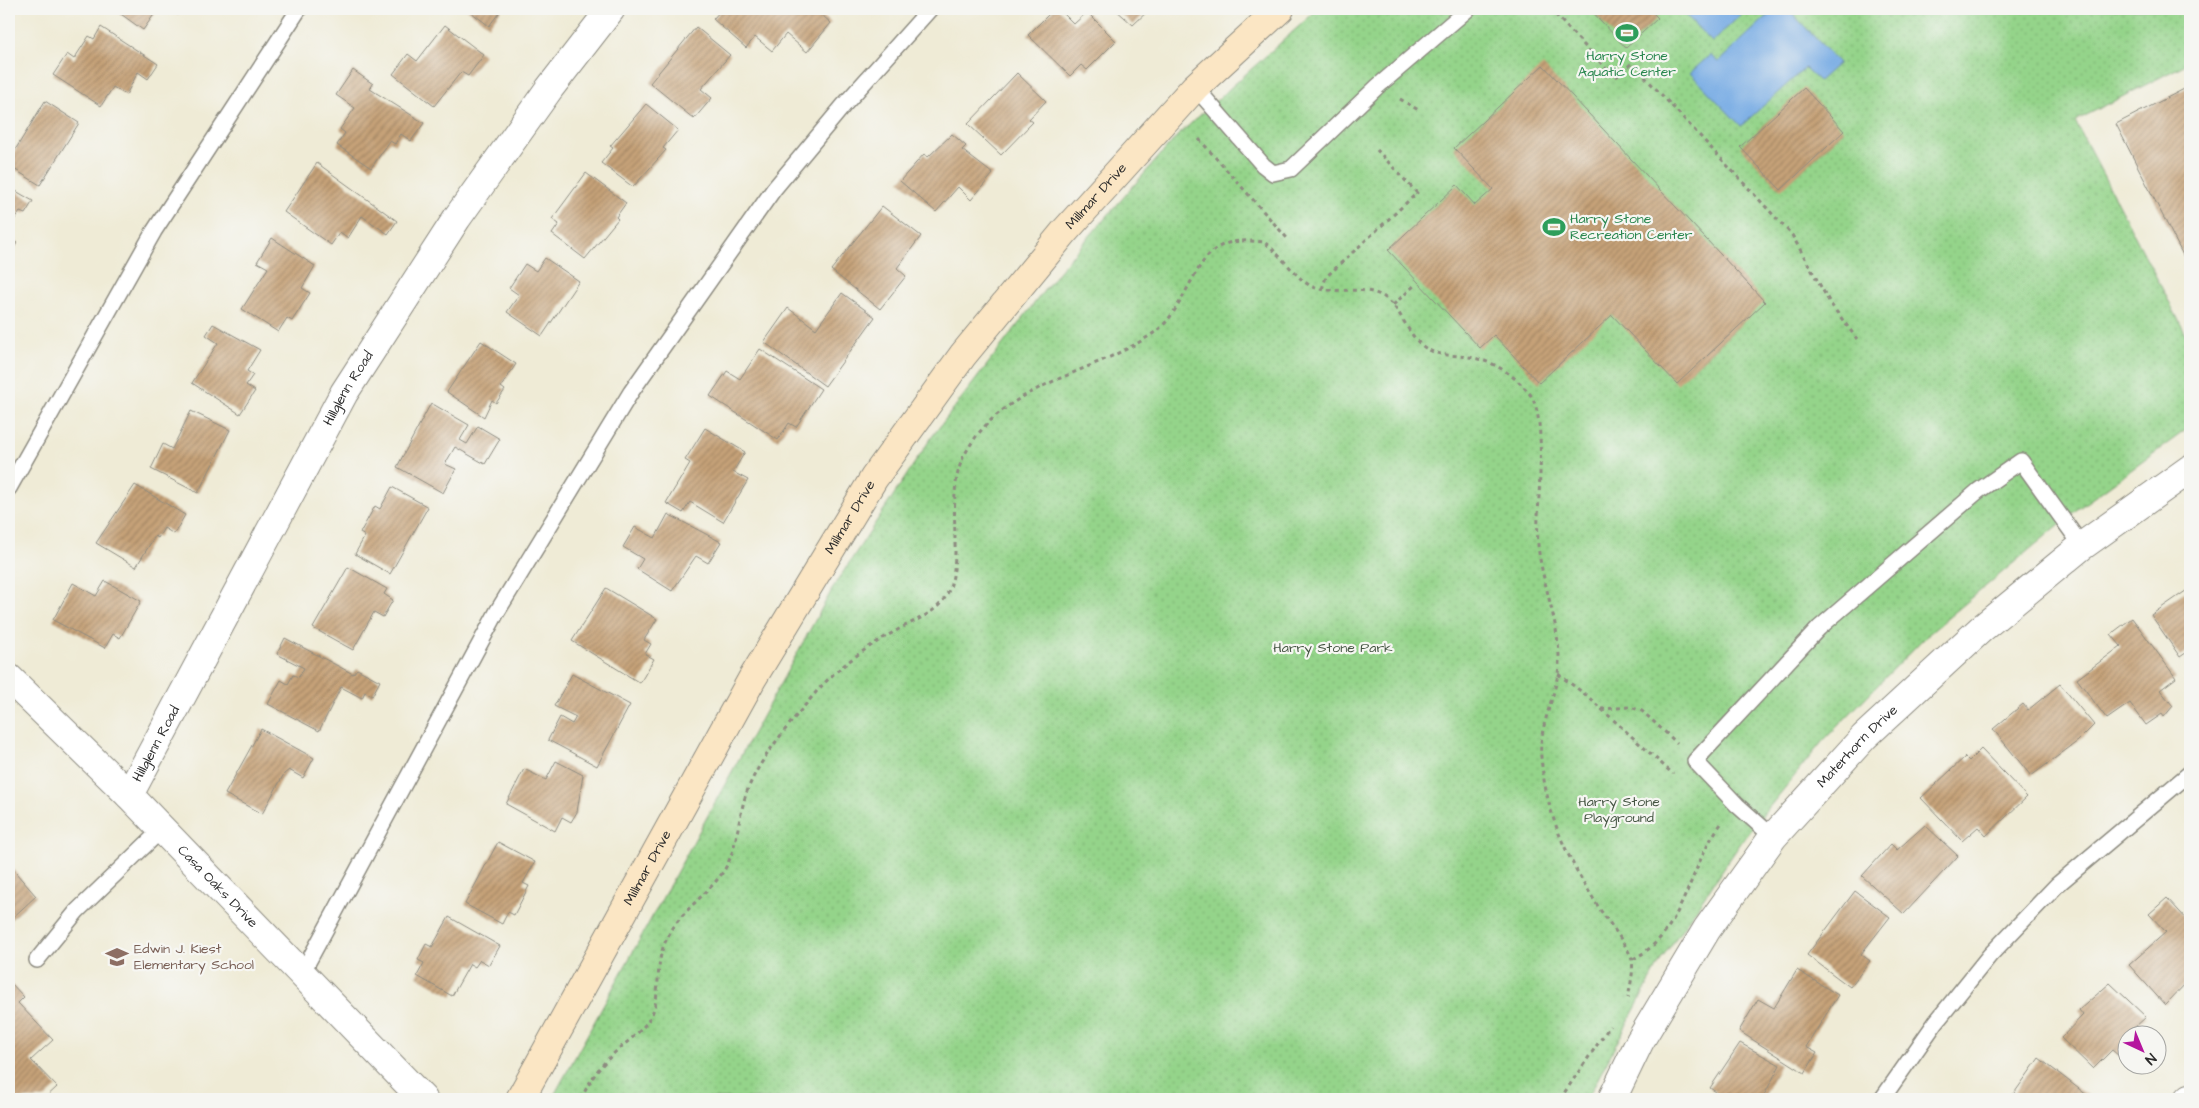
<svg xmlns="http://www.w3.org/2000/svg" width="2199" height="1108" font-family="'Architects Daughter',sans-serif">
<style>
.park{fill:url(#park-dots);stroke:#60805a}
.water{fill:#77abe4;stroke:#516b88}
.building{fill:url(#building-hatch)}
.lines{fill:none;stroke-linecap:round;stroke-linejoin:round}
.lane-casing{stroke:#8d8b80;stroke-width:18}
.street-casing{stroke:#8d8b80;stroke-width:30}
.secondary-casing{stroke:#8d8b80;stroke-width:30}
.path{stroke:#8d8b80;stroke-width:3;stroke-dasharray:4 4;stroke-linecap:butt}
.lane{stroke:#fff;stroke-width:15}
.street{stroke:#fff;stroke-width:28}
.secondary{stroke:#fbe6c4;stroke-width:28}
.labels{text-anchor:middle;dominant-baseline:central;stroke-width:4.5;stroke-linejoin:round;paint-order:stroke}
.leisure-label{font-size:14px;fill:#27864d;stroke:#f6f6f2}
.street-label{font-size:14px;fill:#2b2b2b;stroke:#f6f6f2}
.park-label{font-size:14px;fill:#455543;stroke:#f6f6f2}
.education-label{font-size:14px;fill:#785e54;stroke:#f6f6f2;text-anchor:start}
</style>
<defs>
<pattern id="park-dots" width="8" height="8" patternUnits="userSpaceOnUse" patternTransform="scale(1.25)"><rect width="8" height="8" fill="#94d48a"/><path d="M2 2h.1M6 6h.1" fill="none" stroke="#80b677" stroke-width="1.8" stroke-linecap="round"/></pattern>
<pattern id="building-hatch" width="6" height="6" patternUnits="userSpaceOnUse" patternTransform="scale(1.25)"><rect width="6" height="6" fill="#c6a278"/><path d="M-1 1l2-2M0 6l6-6M5 7l2-2" fill="none" stroke="#a18463"/></pattern>
</defs>
<rect width="100%" height="100%" fill="#f6f6f2"/>
<filter id="ink" filterUnits="userSpaceOnUse"><feTurbulence type="fractalNoise" baseFrequency=".02" numOctaves="2"/><feDisplacementMap in="SourceGraphic" scale="10" xChannelSelector="R" yChannelSelector="G"/><feConvolveMatrix kernelMatrix="1 2 1 2 8 2 1 2 1" color-interpolation-filters="sRGB"/></filter>
<filter id="wash" filterUnits="userSpaceOnUse"><feTurbulence type="fractalNoise" baseFrequency=".0096" numOctaves="4" result="noise"/><feDisplacementMap in="SourceGraphic" scale="20" xChannelSelector="R" yChannelSelector="G"/><feGaussianBlur stdDeviation="1.12" result="paint"/><feColorMatrix in="noise" values="0 0 0 0 0 0 0 0 0 0 0 0 0 0 0 0 0 1.4 0 .05"/><feComposite in="paint" operator="in"/></filter>
<g filter="url(#wash)">
<rect width="100%" height="100%" fill="#efebd6"/>
<path class="park" d="M1318,9H2190V62L2075,121L2190,342V427L2079,508L1924,638L1822,742L1745,837L1661,960L1587,1099H552L834,586L931,438L1059,271L1178,135Z"/>
<path class="water" d="M1680,9H1747L1712,42Z
M1775,9H1788L1839,63L1819,81L1805,68L1741,126L1690,73L1710,55L1718,62Z"/>
<g id="blocks">
<path class="building" d="M114,9H158L143,30Z
M169,9H183L178,15Z
M467,9H502L489,26Z
M722,9H815L831,23L807,52L786,34L772,51L755,37L746,48L713,19Z
M1054,9H1059L1074,24L1087,12L1116,41L1087,70L1081,65L1070,76L1028,35Z
M1115,9H1150L1133,25Z
M1590,9H1649L1658,18L1626,48Z
M445,25L484,55L468,76L461,72L434,106L393,74L408,54L417,61Z
M101,27L158,64L148,79L138,72L126,95L113,87L101,106L53,75L67,54L74,59L89,36L94,39Z
M696,27L730,55L701,89L712,98L694,119L650,83Z
M1543,65L1765,302L1677,384L1612,315L1539,383L1494,335L1480,348L1388,250L1457,185L1475,205L1493,189L1454,148Z
M353,70L373,84L370,89L424,123L411,141L401,134L395,144L390,141L371,168L337,145L345,133L340,129L355,108L336,95Z
M1017,73L1046,101L1029,119L1033,122L1001,155L968,124Z
M2190,86V269L2116,124Z
M1804,88L1844,131L1781,190L1740,147Z
M45,101L79,123L40,185L9,166V160Z
M646,104L678,130L663,148L666,150L633,187L601,163L613,148L610,146Z
M952,134L966,146L962,150L993,174L971,200L958,187L936,212L900,181L924,154L928,157Z
M317,163L397,221L388,234L362,216L348,238L340,232L331,245L284,212Z
M586,173L626,203L616,217L618,219L585,259L552,234L559,224L552,219Z
M9,187L33,201L25,214L20,212L9,227Z
M882,206L921,236L897,268L906,276L880,309L831,270Z
M9,238L17,243L9,256Z
M272,238L315,266L302,288L310,293L292,321L287,318L278,332L242,309L268,268L257,262Z
M545,258L579,281L542,336L507,312L519,295L509,288L525,264L536,271Z
M842,293L875,317L825,386L764,342L788,308L816,329Z
M213,324L260,350L247,371L253,375L246,385L255,391L240,414L192,383L218,343L206,335Z
M481,341L516,364L501,387L505,390L496,403L492,400L484,417L447,392Z
M760,349L821,389L796,427L789,423L778,440L710,396L727,371L740,379Z
M431,403L469,425L460,440L467,444L478,426L500,439L485,464L455,447L445,464L456,469L443,493L397,467Z
M191,411L230,430L198,493L151,469L163,444L172,449Z
M705,428L745,452L733,472L748,480L723,522L690,502L683,513L666,503L690,463L685,460Z
M135,485L185,515L174,534L164,528L158,538L155,536L136,567L96,543Z
M392,487L428,507L390,574L355,554L365,536L360,533L375,506L380,509Z
M668,514L721,542L708,563L696,556L672,591L637,569L643,559L623,547L635,527L655,538Z
M348,567L387,589L384,594L393,600L383,617L374,612L353,650L313,628Z
M105,581L141,601L120,638L113,634L105,648L53,620L73,583L96,596Z
M606,588L657,619L644,640L651,644L645,654L654,659L640,683L572,641Z
M2190,588V650L2180,657L2151,615Z
M2132,618L2176,678L2160,690L2173,706L2164,717L2162,714L2146,725L2130,703L2107,719L2077,679L2121,646L2111,634Z
M285,638L353,674L357,669L380,681L372,696L365,692L362,698L341,687L319,731L268,704L281,680L288,684L293,675L299,677L304,668L277,654Z
M572,674L630,705L597,766L548,740L560,717L572,724L576,717L554,706Z
M2060,684L2094,725L2078,741L2031,776L1993,729L2023,704L2028,710Z
M261,729L314,758L303,778L289,770L284,774L262,814L225,794Z
M1981,749L2027,797L1986,836L1978,827L1962,841L1921,798L1965,757L1969,761Z
M556,761L583,775L577,812L571,822L562,817L555,831L506,804L524,769L546,780Z
M1925,825L1958,856L1904,914L1862,876L1891,844L1897,850Z
M498,842L535,862L523,883L529,886L514,915L508,912L502,924L465,904Z
M9,865L36,896L9,921Z
M1855,891L1890,917L1861,954L1870,961L1850,987L1807,955Z
M2167,898L2190,923V979L2165,1005L2129,965L2166,932L2149,914Z
M449,917L500,946L489,965L480,960L475,967L470,964L452,996L417,976L424,963L418,960L426,944L432,947Z
M1797,970L1838,995L1806,1047L1817,1053L1805,1073L1739,1031L1758,999L1774,1008Z
M9,981L24,997L18,1003L53,1040L31,1060L57,1087L44,1099H9Z
M2110,983L2146,1017L2134,1028L2140,1034L2126,1036V1048L2119,1056L2112,1050L2093,1069L2061,1038L2083,1015L2079,1010Z
M1740,1043L1780,1065L1762,1099H1711L1716,1092L1710,1088Z
M2039,1058L2092,1099H2010Z"/>
</g>
</g>
<g filter="url(#ink)">
<use href="#blocks" fill-opacity="0" stroke="#8d8b80" stroke-width="1"/>
<g class="lines">
<defs>
<path id="lane" d="M1195,87L1263,165L1273,173L1291,169L1378,86L1468,9
M9,488L154,231L299,9
M1773,837L1737,805L1695,761L1819,628L1978,491L2021,461L2082,546
M37,960L77,911L162,829
M301,975L497,612L631,392L774,189L844,105L930,9
M1882,1099L1936,1022L1990,955L2057,885L2190,773"/>
<g id="street">
<path id="s1" d="M9,678L129,795L423,1099"/>
<path id="s2" d="M129,795L344,393L457,218L549,89L611,9"/>
<path id="s3" d="M1612,1099L1640,1041L1707,929L1773,837L1864,737L1981,629L2082,546L2190,469"/>
<path d="M2189,1099L2190,1098"/>
</g>
<g id="secondary">
<path id="s4" d="M520,1099L752,679L874,478L963,355L1065,231L1195,87L1280,9"/>
</g>
</defs>
<use href="#lane" class="lane-casing"/>
<use href="#street" class="street-casing"/>
<use href="#secondary" class="secondary-casing"/>
<path class="path" d="M1550,9L1615,78L1632,63L1792,235L1830,303L1857,339
M1400,99L1420,111
M1199,139L1287,238
M1322,289L1326,277L1417,193L1377,150
M1393,305L1415,285
M1558,674L1586,695L1673,774
M1601,709L1630,707L1642,711L1677,743
M1633,959C1685,933 1688,867 1721,824
M581,1099C588,1085 595,1072 607,1060C621,1045 643,1033 652,1014C661,993 655,967 664,945C677,912 704,899 723,872C740,846 737,810 751,782C764,753 796,716 817,691C841,664 870,645 901,628C916,620 930,615 941,603C970,570 941,497 965,454C1004,381 1093,376 1155,332C1185,311 1193,257 1223,245C1236,239 1251,241 1264,242C1279,253 1295,276 1309,285C1329,297 1362,283 1384,297C1403,310 1407,337 1427,349C1443,358 1461,354 1478,359C1498,364 1516,377 1529,393C1550,418 1535,511 1538,545C1542,584 1560,624 1559,663C1558,694 1538,725 1541,757C1547,820 1568,859 1601,911C1608,921 1631,951 1632,960C1634,971 1630,987 1628,998
M1560,1099L1610,1026"/>
<use href="#lane" class="lane"/>
<use href="#street" class="street"/>
<use href="#secondary" class="secondary"/>
</g>
</g>
<defs>
<symbol id="stadium-bare" viewBox="-9 -9 18 18"><path d="M0-5a6.5 5 0 1 0 0 10a6.5 5 0 1 0 0-10ZM-3.5-1.8h7v3.6h-7Z" fill="#2e9e5b" stroke="#f6f6f2" stroke-width="2.5" paint-order="stroke"/></symbol>
<symbol id="school-bare" viewBox="-9 -9 18 18"><path d="M0-5L7-2L0 1L-7-2ZM-4 1L0 2.5L4 1V4Q0 6-4 4Z" fill="#8d6e63" stroke="#f6f6f2" stroke-width="2.5" paint-order="stroke"/></symbol>
</defs>
<g fill-rule="evenodd">
<use href="#stadium-bare" x="1611" y="17" width="32" height="32"/>
<use href="#stadium-bare" x="1538" y="211" width="32" height="32"/>
<use href="#school-bare" x="101" y="941" width="32" height="32"/>
</g>
<g class="labels">
<g class="leisure-label">
<text x="1627" y="56">Harry Stone<tspan x="1627" dy="16">Aquatic Center</tspan></text>
<text x="1570" y="219" text-anchor="start">Harry Stone<tspan x="1570" dy="16">Recreation Center</tspan></text>
</g>
<g class="street-label">
<text stroke="none"><textPath href="#s4" startOffset="1074">Millmar Drive</textPath></text>
<text stroke="none"><textPath href="#s2" startOffset="462">Hillglenn Road</textPath></text>
<text stroke="none"><textPath href="#s4" startOffset="669">Millmar Drive</textPath></text>
<text stroke="none"><textPath href="#s2" startOffset="58">Hillglenn Road</textPath></text>
<text stroke="none"><textPath href="#s3" startOffset="432">Materhorn Drive</textPath></text>
<text stroke="none"><textPath href="#s4" startOffset="264">Millmar Drive</textPath></text>
<text stroke="none"><textPath href="#s1" startOffset="295">Casa Oaks Drive</textPath></text>
</g>
<g class="park-label">
<text x="1333" y="648">Harry Stone Park</text>
<text x="1619" y="802">Harry Stone<tspan x="1619" dy="16">Playground</tspan></text>
</g>
<g class="education-label">
<text x="134" y="949">Edwin J. Kiest<tspan x="134" dy="16">Elementary School</tspan></text>
</g>
</g>
<rect width="2199" height="1108" fill="none" stroke="#f6f6f2" stroke-width="30"/>
<g transform="translate(2142 1050) rotate(136)"><circle r="24" fill="#f6f6f2" stroke="#a5a5a2"/>
<path d="M0-4L9 19L0 12L-9 19Z" fill="#b5179e"/>
<text y="-8" font-size="14" font-weight="bold" text-anchor="middle" fill="#2b2b2b">N</text>
</g>
</svg>
